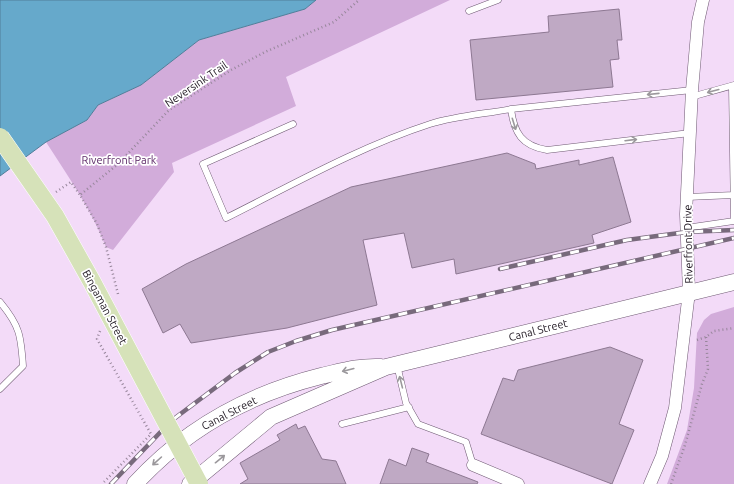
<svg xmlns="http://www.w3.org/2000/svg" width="734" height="484" font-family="Ubuntu,sans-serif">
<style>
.green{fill:#d2acda}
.water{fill:#66a9cb;stroke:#517e99}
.building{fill:#bfa9c4;stroke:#8d7892}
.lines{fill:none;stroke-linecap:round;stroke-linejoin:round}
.lane-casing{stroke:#6e5972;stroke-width:7}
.street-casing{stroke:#6e5972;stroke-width:13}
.secondary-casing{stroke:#6e5972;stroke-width:17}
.path{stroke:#98879c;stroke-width:2.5;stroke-dasharray:1 3;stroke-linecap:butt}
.lane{stroke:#fff;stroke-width:6}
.street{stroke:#fff;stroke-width:12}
.secondary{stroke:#fff;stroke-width:16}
.rail-casing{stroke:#786a7c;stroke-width:4.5}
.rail{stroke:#fff;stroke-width:3;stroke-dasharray:9;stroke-linecap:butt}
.primary-bridge-casing{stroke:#fff;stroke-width:19;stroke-linecap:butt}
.primary-bridge{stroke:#d6e2b9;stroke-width:18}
.oneway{stroke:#9b989c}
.labels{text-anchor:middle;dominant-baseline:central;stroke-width:3.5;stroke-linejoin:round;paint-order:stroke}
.street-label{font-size:11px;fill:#211923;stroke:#fff}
.park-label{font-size:11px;fill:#5c2967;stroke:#fff}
</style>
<rect width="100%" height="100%" fill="#f3dbf8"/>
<path class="green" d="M316,0H450L286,77L296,106L172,163L174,172L113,250L106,247C91,209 68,176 46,142L87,120L98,105L141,85L199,40L305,9Z
M734,307V484H667L687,430L694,388L697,333L704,320L711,314Z"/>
<path class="water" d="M0,0H316L305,9L199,40L141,85L98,105L87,120L46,142L0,176Z"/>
<path class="building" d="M619,9L622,40H617L619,59L610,60L613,87L476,100L470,40L549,32L548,16Z
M507,153L535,164L536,169L579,160V165L613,157L631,222L592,235L594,243L456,274L454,259L412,268L404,233L363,240L377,305L287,328L191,343L180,324L163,333L142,289L186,264L351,187Z
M610,347L643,360L619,424L634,430L612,484L481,434L503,378L514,381L518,370Z
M296,424L298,429L305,426L322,459L336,461L346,484H240L248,479L240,463L280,440L277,435Z
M412,448L429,454L426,462L478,482L477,484H380L389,459L406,466Z"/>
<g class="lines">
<defs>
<path id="lane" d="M469,11L498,0
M732,86L734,218
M691,97L734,85
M293,124L203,164L226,218C292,185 359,147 430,124C456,116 484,114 511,109
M690,133L547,150C522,146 514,133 511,109L692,90
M687,197L734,195
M686,228L734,221
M0,302C20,326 21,336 23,366L0,389
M397,365L406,403L418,424L466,442L473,465
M342,424L409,407"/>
<path id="street" d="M473,465L518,484
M650,484L662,456L675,408L689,292L686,214L692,90L698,22L703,0"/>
<path id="secondary" d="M135,484C185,429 249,394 321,376C343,371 358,366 381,367
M190,484L271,417L386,367L734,282"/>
</defs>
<use href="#lane" class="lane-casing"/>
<use href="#street" class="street-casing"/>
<use href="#secondary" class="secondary-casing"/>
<path class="path" d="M56,192L71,182L80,195
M118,294L106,247L97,224L80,195L118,164L169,110L231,70L265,52L334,22L359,0
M100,331L97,339L151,434L102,484
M697,340L706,337L714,331L734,328
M671,484L685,445L702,384L708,369L706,337"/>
<use href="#lane" class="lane"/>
<use href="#street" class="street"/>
<use href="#secondary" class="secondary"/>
<defs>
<path id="rail" d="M500,269L627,240L687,232L734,230
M111,484L171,421L235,373L268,352L296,341L332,330L734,238"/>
</defs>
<use href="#rail" class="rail-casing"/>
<use href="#rail" class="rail"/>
<defs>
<path id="primary-bridge" d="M0,137L55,216L92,282L199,484"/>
</defs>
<use href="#primary-bridge" class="primary-bridge-casing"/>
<use href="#primary-bridge" class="primary-bridge"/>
</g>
<defs><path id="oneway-shaft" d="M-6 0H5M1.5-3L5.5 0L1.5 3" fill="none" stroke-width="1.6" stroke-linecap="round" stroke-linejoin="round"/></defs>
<g class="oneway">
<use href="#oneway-shaft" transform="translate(713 91) rotate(165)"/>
<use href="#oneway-shaft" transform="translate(653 94) rotate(174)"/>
<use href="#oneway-shaft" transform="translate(514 124) rotate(73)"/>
<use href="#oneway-shaft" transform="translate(631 140) rotate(-7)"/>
<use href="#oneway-shaft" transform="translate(348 370) rotate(166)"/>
<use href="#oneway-shaft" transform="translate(401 382) rotate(-104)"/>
<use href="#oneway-shaft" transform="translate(220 459) rotate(-39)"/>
<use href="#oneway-shaft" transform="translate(157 461) rotate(138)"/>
</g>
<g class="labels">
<g class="street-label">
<text transform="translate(196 84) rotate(-34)">Neversink Trail</text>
<text transform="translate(688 244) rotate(-91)">Riverfront Drive</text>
<text transform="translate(105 307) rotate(62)">Bingaman Street</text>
<text transform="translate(538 330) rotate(-14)">Canal Street</text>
<text transform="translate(229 413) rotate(-27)">Canal Street</text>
</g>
<g class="park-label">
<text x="119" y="160">Riverfront Park</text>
</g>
</g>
</svg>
